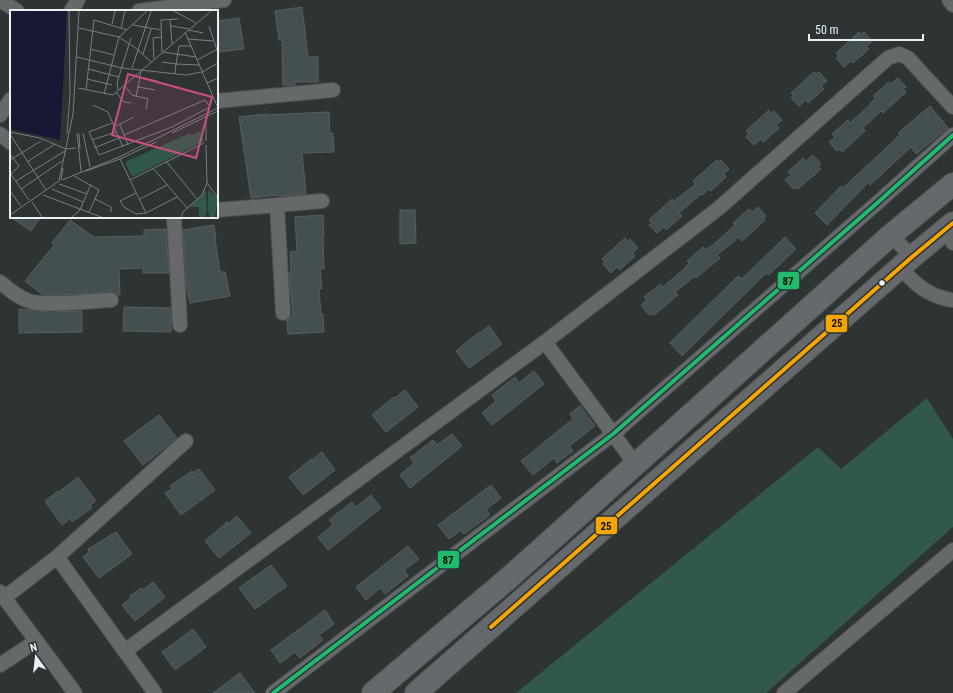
<svg xmlns="http://www.w3.org/2000/svg" width="953" height="693" font-family="'Roboto Condensed',sans-serif">
<style>
.green{fill:#315848}
.building{fill:#434f50;stroke:#595e5e}
.lines{fill:none;stroke-linecap:round;stroke-linejoin:round}
.minor-casing{stroke:#4d5052;stroke-width:16}
.primary-casing{stroke:#4d5052;stroke-width:24}
.minor{stroke:#66696a;stroke-width:14}
.primary{stroke:#65696b;stroke-width:22}
.bus-1-casing{stroke:#2a3438;stroke-width:7}
.bus-2-casing{stroke:#2a3438;stroke-width:7}
.bus-1{stroke:#f7a600;stroke-width:4}
.bus-2{stroke:#20bc6c;stroke-width:4}
.bus-dot{fill:#eaf0f3;stroke:#2a3438;stroke-width:1.5}
.inset-road{fill:none;stroke:#797f80;stroke-width:1}
.view{fill:#cc4e81;fill-opacity:0.15;stroke:#cc4e81;stroke-width:2}
.inset-edge{fill:none;stroke:#eaf0f3;stroke-width:2}
.line-badge{stroke:#2a3438;stroke-width:1.5}
.pale-badge-label{font-size:11px;text-anchor:middle;font-weight:bold;fill:#111}
</style>
<rect width="100%" height="100%" fill="#2e3334"/>
<path class="green" d="M927,398L953,439V527L766,693H516L818,447L841,469Z"/>
<path class="building" d="M302,7L308,57H318V82H294L295,85H283L282,40H279L275,11Z
M239,18L244,49L219,52L217,21Z
M859,32L861,34L864,32L872,41L866,47L869,49L853,63L851,61L844,67L836,58L839,56L836,53Z
M814,72L816,74L819,72L827,81L821,86L824,89L808,103L806,100L799,106L791,98L794,96L791,93Z
M898,78L906,87L903,89L906,92L883,113L881,111L863,128L865,131L842,152L840,149L837,151L829,142L835,137L832,134L848,120L850,123L871,104H870L876,98L873,96L889,82L891,84Z
M930,106L948,128L916,154L911,147L870,185L868,183L827,225L815,213L841,186L843,188L900,135L898,133Z
M769,110L771,113L774,111L782,120L776,125L779,128L763,142L761,139L754,145L746,137L749,134L746,131Z
M329,112L330,134L333,133L334,152L302,153L306,194L279,196L278,195L251,198L239,117L266,114V115Z
M813,155L821,164L818,166L821,169L798,189L796,187L793,189L785,180L791,175L788,172L803,158L806,161Z
M717,160L719,162L721,160L729,169L724,174L726,177L711,191L709,189L702,195L701,194L679,213L682,216L666,230L664,227L657,233L649,225L652,223L649,220L672,199L674,201L696,184L693,181Z
M758,207L766,216L763,218L765,220L742,241L739,237L717,255L720,258L696,278L695,276L675,292L678,295L654,315L652,313L649,315L641,305L647,300L644,297L661,284L663,287L684,269L689,263L687,261L703,247L705,250L713,245L735,225L733,223L749,209L752,212Z
M400,210H415L416,243L400,244Z
M323,215L324,237H323L324,269H320L322,288L319,289L321,315L323,314L324,332L288,334L287,320L291,316H293L289,273H291L290,252L297,251L295,217Z
M11,217H41L31,231Z
M70,220L94,237L144,236V230L166,229L169,273H143V268L119,269L120,295L110,292L60,295H43L25,281L54,245L52,243Z
M214,225L216,239H215L220,272H225L230,296L190,303L186,286L183,230Z
M785,237L796,249L769,275L766,273L682,356L670,343L738,276L742,279Z
M625,238L628,241L630,239L638,248L633,253L635,256L620,270L617,267L611,273L603,264L605,262L602,259Z
M124,307L171,308V332L123,331Z
M19,309L50,312L82,311V332L19,333Z
M489,326L502,344L469,368L456,351L478,333V334Z
M534,371L544,384L492,425L482,413L496,401L492,395L515,377L519,383Z
M405,390L418,407L386,432L372,415L394,397L395,398Z
M580,406L595,426L569,446L573,451L557,463L554,458L533,475L521,461L573,419L570,414Z
M159,415L177,438L143,465L124,441Z
M452,434L462,446L410,488L400,475L414,463L410,458L433,440L437,445Z
M322,452L335,470L303,495L289,477L311,459L312,460Z
M199,469L215,490L181,515L165,493L172,489L170,486L192,471L193,473Z
M78,477L96,501L90,505L92,508L72,522L70,519L62,525L45,501L58,491L59,492Z
M491,485L501,498L486,509L490,515L464,534L461,530L449,539L438,525Z
M371,495L381,508L328,550L318,537L333,525L329,520L352,502L356,507Z
M237,516L251,533L219,558L205,541L227,522L228,524Z
M116,532L132,554L99,578L83,557L89,552L88,549Z
M408,546L419,559L404,570L408,576L385,594L380,588L366,600L356,587Z
M271,565L287,586L255,609L239,588Z
M153,582L165,597L135,621L122,605L131,598L130,596L141,588L143,590Z
M325,610L334,624L319,635L323,640L300,658L295,652L280,663L271,650Z
M193,629L206,647L175,670L162,652Z
M240,673L255,693H213Z"/>
<g class="lines">
<defs>
<path id="minor" d="M0,0L17,11
M949,0L953,5
M71,11L78,0
M139,11L224,0
M217,101L333,90
M0,115L11,99
M0,134L11,143
M277,205L322,201
M217,210L277,205L283,313
M174,217L180,325
M947,227L953,243
M891,235L912,257
M900,268C917,285 926,295 951,300
M0,282C9,290 20,299 32,302C53,306 88,301 111,300
M545,342L636,465
M57,557L155,693
M0,592L75,693
M4,598L57,557L186,441
M125,651L545,342L719,208L888,58L899,54L908,58L953,107
M0,665L36,641
M273,693L613,434L876,204L953,135
M784,693L953,550"/>
<path id="primary" d="M373,693L510,577L891,235L953,184
M416,693L912,257L953,223"/>
</defs>
<use href="#minor" class="minor-casing"/>
<use href="#primary" class="primary-casing"/>
<use href="#minor" class="minor"/>
<use href="#primary" class="primary"/>
<defs>
<path id="bus-1" d="M491,627L912,257L953,223"/>
<path id="bus-2" d="M273,693L613,434L876,204L953,135"/>
</defs>
<use href="#bus-1" class="bus-1-casing"/>
<use href="#bus-2" class="bus-2-casing"/>
<use href="#bus-1" class="bus-1"/>
<use href="#bus-2" class="bus-2"/>
</g>
<circle class="bus-dot" cx="882" cy="283" r="3.5"/>
<g transform="translate(10 10)">
<rect width="208" height="208" fill="#2e3334"/>
<path d="M191,121L194,131L122,167L115,152L180,123L181,125ZM196,180L197,201L195,207H189V197H180ZM198,180L208,188L205,207H200L198,201Z" fill="#315848"/>
<path d="M0,1H57L50,130L0,119Z" fill="#161836"/>
<path class="inset-road" d="M164,1L186,13M160,9L162,34M102,14L105,1M123,15L151,20M161,16L179,19M199,16L208,43M69,18L109,27L127,39L141,52M111,18L115,1M179,20L193,23M175,22L208,98M178,29L203,31M181,36H169L166,54L189,55M80,39L104,45M152,42L151,10L168,9M153,42L186,47M133,44L141,19M67,47L112,58L176,65L192,62L208,53M144,49L143,28L152,27M187,50L208,39M152,52L166,54L165,64M122,58L141,1M78,59L109,67M130,68L147,71M77,69L102,75M197,73L208,68M114,75L122,85L138,89L136,99M128,77L145,80M68,78L103,85L201,1M76,80L84,10L117,20M108,80L107,73L121,28M106,82L114,92L121,93M94,84L109,27L137,1M126,87L131,61M83,95L98,102L113,137M102,113L79,122L89,145L162,117L200,97L195,90L114,125M110,115L118,135M104,117L124,107M0,122L30,128L56,139L66,138M67,123L71,161M73,123L80,157M162,123L208,101M0,124L36,180M57,124L60,84L59,1M69,124L70,139M82,130L106,122M196,131V107M196,135L197,173M84,138L109,128M0,144L9,156L1,164M110,149L136,203M0,150L31,131M156,151L187,189M17,152L45,134M143,158L177,198M76,161L110,149L146,132M0,163L19,190M64,166L89,180L79,202M51,170L53,158M52,170L109,147L208,98M120,170L194,133M6,171L55,141M49,171L63,104L69,1M49,174L77,184M11,179L52,151M42,179L73,192M0,181L11,196M126,183L110,191L114,197L126,204L136,203L167,187M33,185L91,207M85,189L101,197V202M130,189L157,175M22,192L32,207M0,205L49,171M62,207L70,200L81,174M171,207L173,202L192,185L197,173L208,188"/>
<path class="view" d="M118,64L202,87L186,148L102,125Z"/>
<rect width="208" height="208" class="inset-edge"/>
</g>
<g class="line-badge">
<rect x="777" y="271" width="23" height="19" rx="4" fill="#20bc6c"/>
<rect x="825" y="314" width="23" height="19" rx="4" fill="#f7a600"/>
<rect x="595" y="516" width="23" height="19" rx="4" fill="#f7a600"/>
<rect x="437" y="550" width="23" height="19" rx="4" fill="#20bc6c"/>
</g>
<g class="pale-badge-label">
<text x="788" y="285">87</text>
<text x="837" y="327">25</text>
<text x="606" y="530">25</text>
<text x="448" y="564">87</text>
</g>
<g transform="translate(36 657) rotate(345)" stroke="#2a3438" stroke-width="3" paint-order="stroke">
<path d="M0-3L7 15L0 10L-7 15Z" fill="#eaf0f3"/>
<text y="-6" font-size="11" font-weight="bold" text-anchor="middle" fill="#eaf0f3">N</text>
</g>
<path d="M809 34v6h114v-6" fill="none" stroke="#eaf0f3" stroke-width="2"/>
<text x="815" y="34" font-size="12" fill="#eaf0f3" stroke="#2a3438" stroke-width="3" paint-order="stroke">50 m</text>
</svg>
